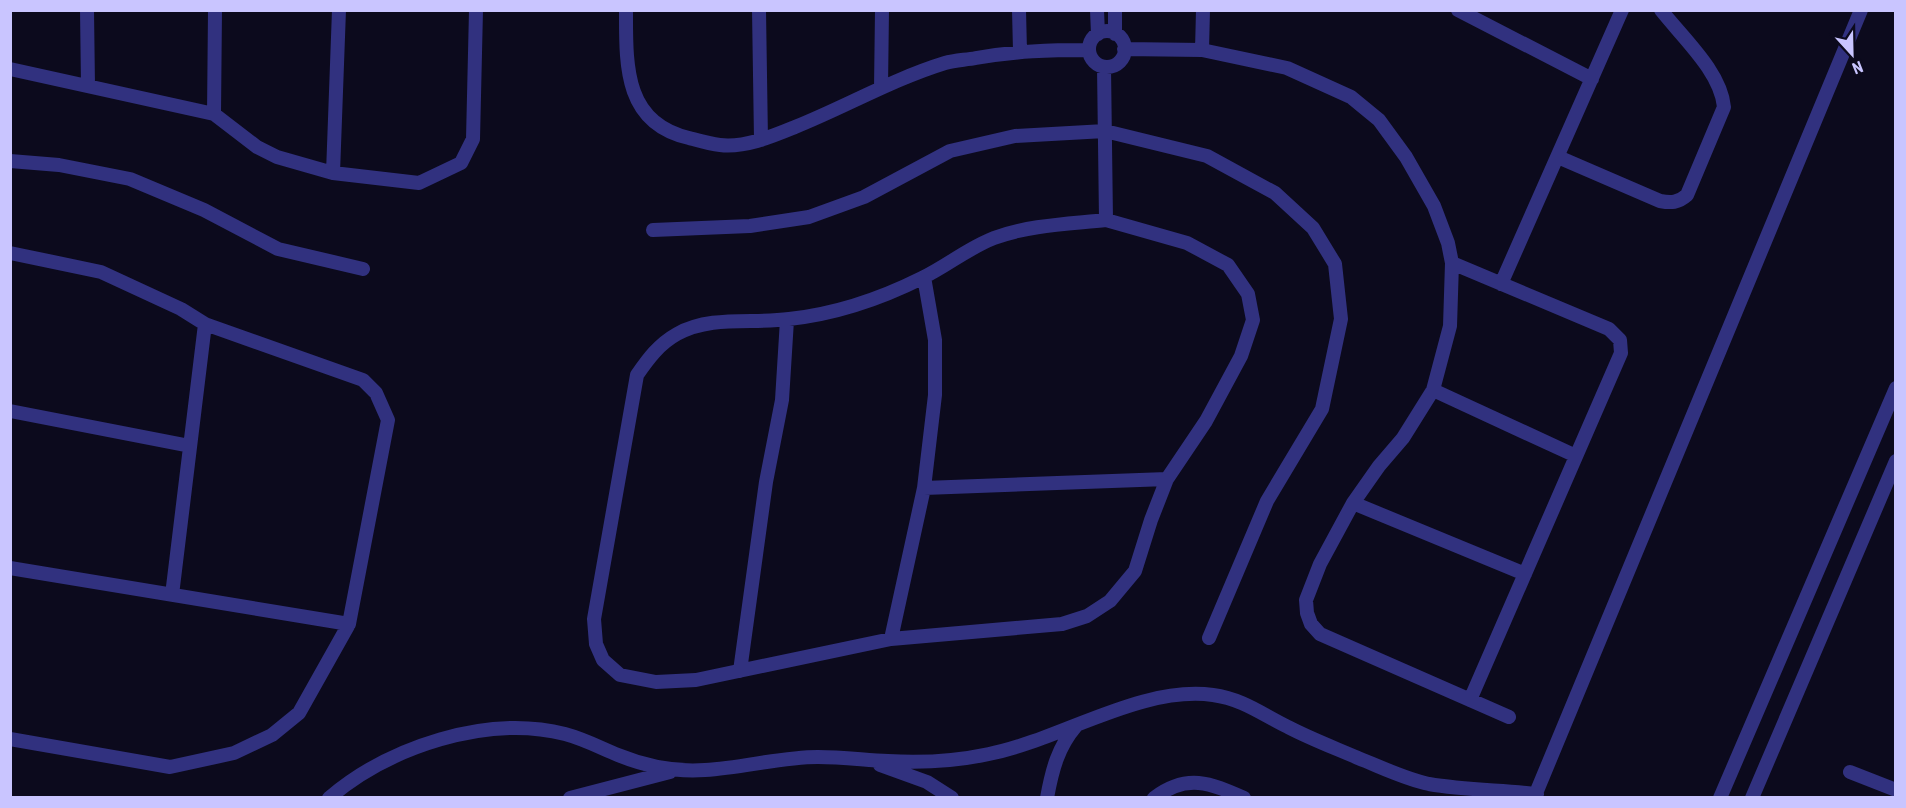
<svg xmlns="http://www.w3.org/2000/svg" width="1906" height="808" font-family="'Roboto Condensed',sans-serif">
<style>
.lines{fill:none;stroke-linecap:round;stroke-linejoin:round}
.minor{stroke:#31317f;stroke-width:14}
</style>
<rect width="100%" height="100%" fill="#0c0a1d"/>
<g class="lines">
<path class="minor" d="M87,10L88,86
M626,10C626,66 624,123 689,138C700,141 710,144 720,145C745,148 773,136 795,127C845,107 893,79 945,63C955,60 966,60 976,58C1015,51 1050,50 1089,50
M759,10L761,140
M1019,10L1020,51
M1097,10L1098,34
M1458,10L1592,79
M1089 49a18 18 0 1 1 36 0a18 18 0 1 1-36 0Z
M1115,34V10
M1124,49L1202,50L1287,68L1351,97L1379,120L1406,157L1434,206L1448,243L1452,263L1450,326L1433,390L1403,438L1379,466L1353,503L1320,564L1306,600L1307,613L1311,624L1320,634L1509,717
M1202,50L1203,10
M1104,67L1106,220
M10,69L214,114L257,147L277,157L333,173L419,183L461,163L473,139L476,10
M881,88L882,10
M214,114L215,10
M1558,157L1660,201C1671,203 1678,203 1687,195L1724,107C1721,72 1683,38 1661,10
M10,161L59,165L130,179L204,210L278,249L363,269
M333,173L339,10
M1106,220L1187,243L1228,265L1248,294L1253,320L1241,356L1206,421L1167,479L1151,520L1135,571L1110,601L1087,616L1062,624L891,639L696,680L656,682L620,675L603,660L596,644L594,619L637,375C648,359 659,344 677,334C711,315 752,324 789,319C836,314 880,299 922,278C947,266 968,248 994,238C1029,225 1069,224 1106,220Z
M653,230L750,226L809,217L864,197L950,151L1015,136L1105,131L1207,156L1275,193L1313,228L1335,264L1341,319L1322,409L1267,501L1209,638
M10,253L101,272L181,309L205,324L363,380L376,393L388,420L349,624L299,713L272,735L234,753L170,767L10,739
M1452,263L1609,329L1620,340L1621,353L1470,700
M1501,284L1622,10
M1433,390L1576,456
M10,411L190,446
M924,488L1167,479
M1353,503L1525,574
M10,568L349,624
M172,595L205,324
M891,639L924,488L935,395V340L924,277
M740,671L766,482L782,400L787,320
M880,765L927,782L952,798
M1850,772L1896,790
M329,798C389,747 487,714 565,734C584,739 601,748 618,755C645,766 676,772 705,770C743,768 780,757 818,757C842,757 865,760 888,761C921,763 956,761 989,754C1060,740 1141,685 1213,695C1243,699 1263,715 1288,727C1311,739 1335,748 1358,758C1381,767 1405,779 1429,784C1464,790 1501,790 1537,794
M570,798L670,772
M1047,798C1052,770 1058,747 1076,726
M1154,798C1187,773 1210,783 1244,798
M1534,798L1861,10
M1720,798L1896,388
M1752,798L1896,461"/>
</g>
<rect width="1906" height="808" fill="none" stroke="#c9c5ff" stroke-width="24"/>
<g transform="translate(1852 54) rotate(158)" stroke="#0c0a1d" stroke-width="4.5" paint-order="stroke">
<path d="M0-4.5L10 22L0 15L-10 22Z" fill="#c9c5ff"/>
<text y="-9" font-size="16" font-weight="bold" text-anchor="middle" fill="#c9c5ff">N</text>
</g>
</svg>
